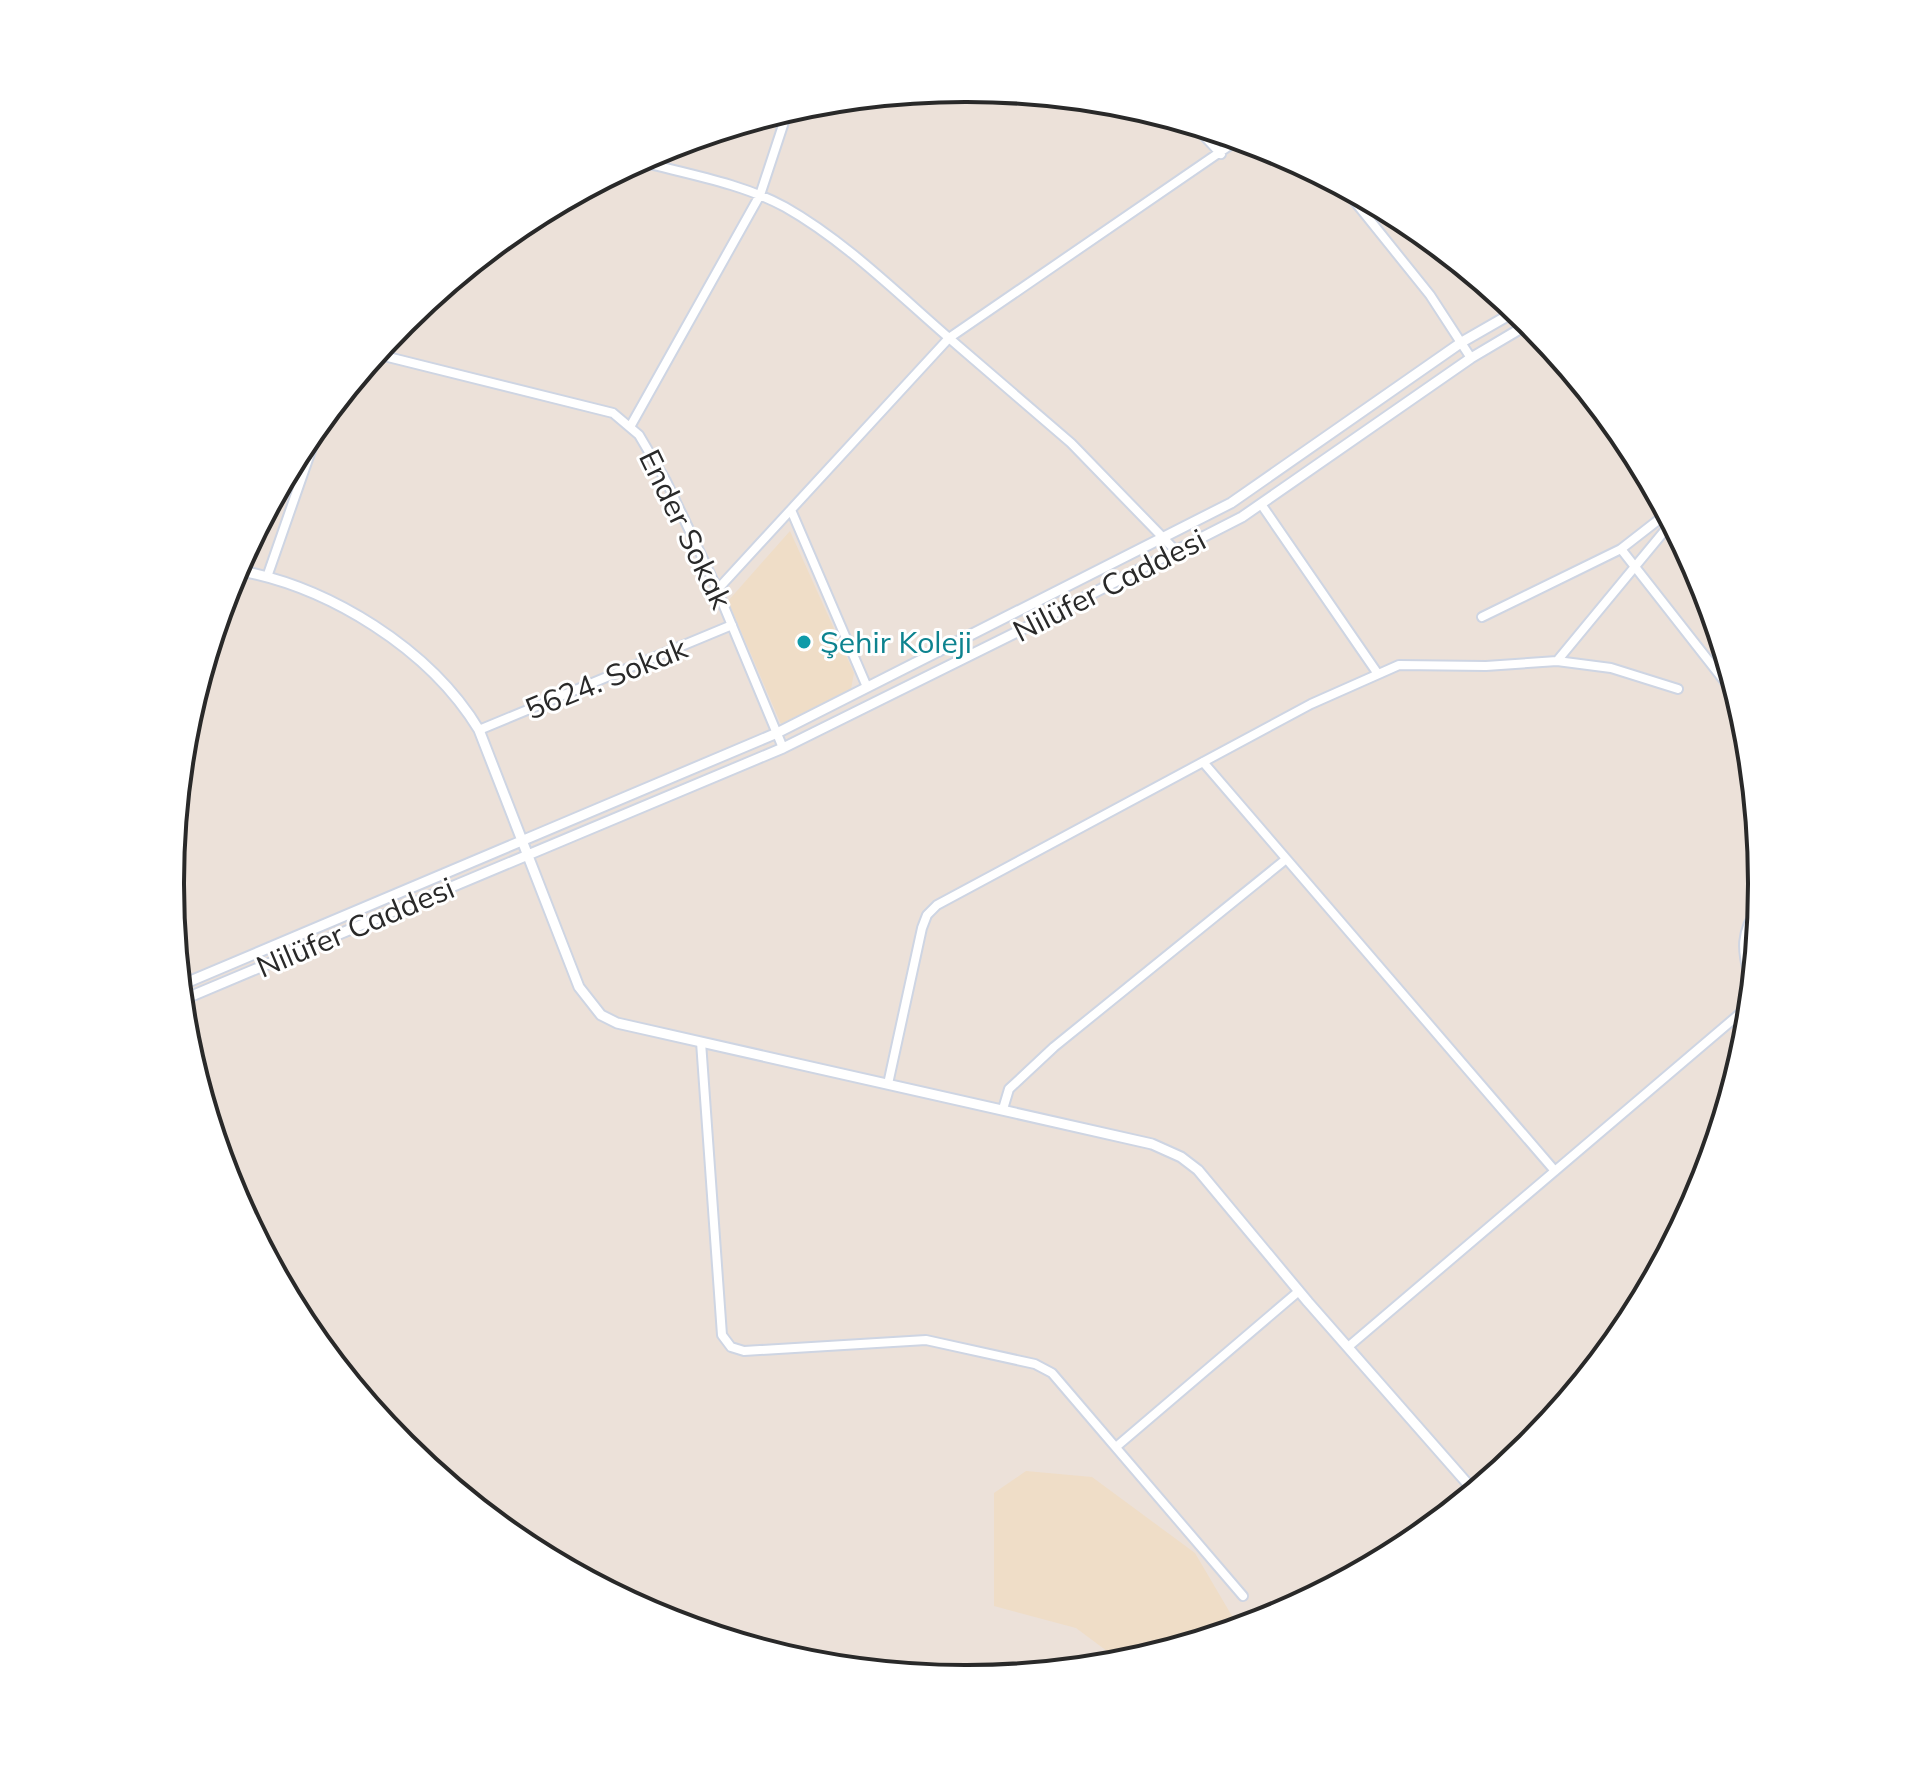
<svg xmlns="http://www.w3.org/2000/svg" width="1932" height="1767" font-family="Mulish,sans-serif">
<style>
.education{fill:#efddc7}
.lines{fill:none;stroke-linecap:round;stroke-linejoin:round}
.minor-casing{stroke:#ced5e3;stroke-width:12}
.tertiary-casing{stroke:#ced5e3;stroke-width:13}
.minor{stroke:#fff;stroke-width:8}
.tertiary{stroke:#fff;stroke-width:9}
.culture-dot{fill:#0f9aa8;stroke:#fff;stroke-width:3}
.labels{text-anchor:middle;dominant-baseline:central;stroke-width:6;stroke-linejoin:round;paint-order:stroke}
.street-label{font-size:30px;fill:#292929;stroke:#fff}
.culture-label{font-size:30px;fill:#0d838f;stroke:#fff;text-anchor:start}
.rim{fill:none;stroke:#292929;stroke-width:4}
</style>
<rect width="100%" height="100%" fill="#ece1d9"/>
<path class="education" d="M790,531L854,673L851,689L781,724L728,601Z
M1026,1471L1092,1477L1195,1553L1239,1628L1123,1663L1076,1628L994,1606V1493Z"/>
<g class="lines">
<defs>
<path id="minor" d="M1194,125L1221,154
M638,161C687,174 741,183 785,207C845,241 897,293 949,338L717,590
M1344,188L1430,295L1471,358
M1369,216L1381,208
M376,354L613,413L639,435L666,481L713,580L783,748
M630,427L760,195L788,110
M1261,504L1378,674
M791,510L867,687
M1621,549L1737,697
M1176,551L1071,443L949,338L1239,139
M267,577L321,422
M1482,617L1621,549L1666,514
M1557,661L1671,523
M479,730L732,625
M1203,762L1555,1171
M1751,986C1743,950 1738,937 1759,905
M701,1042L722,1335L731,1347L744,1351L926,1340L1035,1364L1052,1373L1243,1596
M888,1084L922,928L927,915L937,905L1311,704L1399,665L1486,666L1557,661L1611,668L1678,689
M1003,1109L1009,1089L1054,1047L1285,860
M1348,1347L1750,1005
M1116,1447L1299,1291"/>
<path id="tertiary" d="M236,570C329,586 430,649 479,730L579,987L601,1015L617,1023L1152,1144L1181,1157L1198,1170L1308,1302L1474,1491
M181,985L777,733L1231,503L1462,342L1516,311
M182,1000L783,748L1021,630L1242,517L1471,358L1530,323"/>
</defs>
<use href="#minor" class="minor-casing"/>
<use href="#tertiary" class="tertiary-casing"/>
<use href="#minor" class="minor"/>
<use href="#tertiary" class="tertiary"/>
</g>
<circle class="culture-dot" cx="804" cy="642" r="8"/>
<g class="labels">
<g class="street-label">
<text transform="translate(686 529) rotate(64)">Ender Sokak</text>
<text transform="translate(1109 585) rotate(-27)">Nilüfer Caddesi</text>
<text transform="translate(606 678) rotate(-22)">5624. Sokak</text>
<text transform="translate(355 927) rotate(-23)">Nilüfer Caddesi</text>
</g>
<g class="culture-label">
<text x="820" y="642">Şehir Koleji</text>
</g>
</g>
<path d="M0 0H1932V1767H0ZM965 102H967A781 781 0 0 1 1748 883V884A781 781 0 0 1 967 1665H965A781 781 0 0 1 184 884V883A781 781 0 0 1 965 102Z" fill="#fff" fill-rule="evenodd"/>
<path class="rim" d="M965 102H967A781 781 0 0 1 1748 883V884A781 781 0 0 1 967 1665H965A781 781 0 0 1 184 884V883A781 781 0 0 1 965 102Z"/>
</svg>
